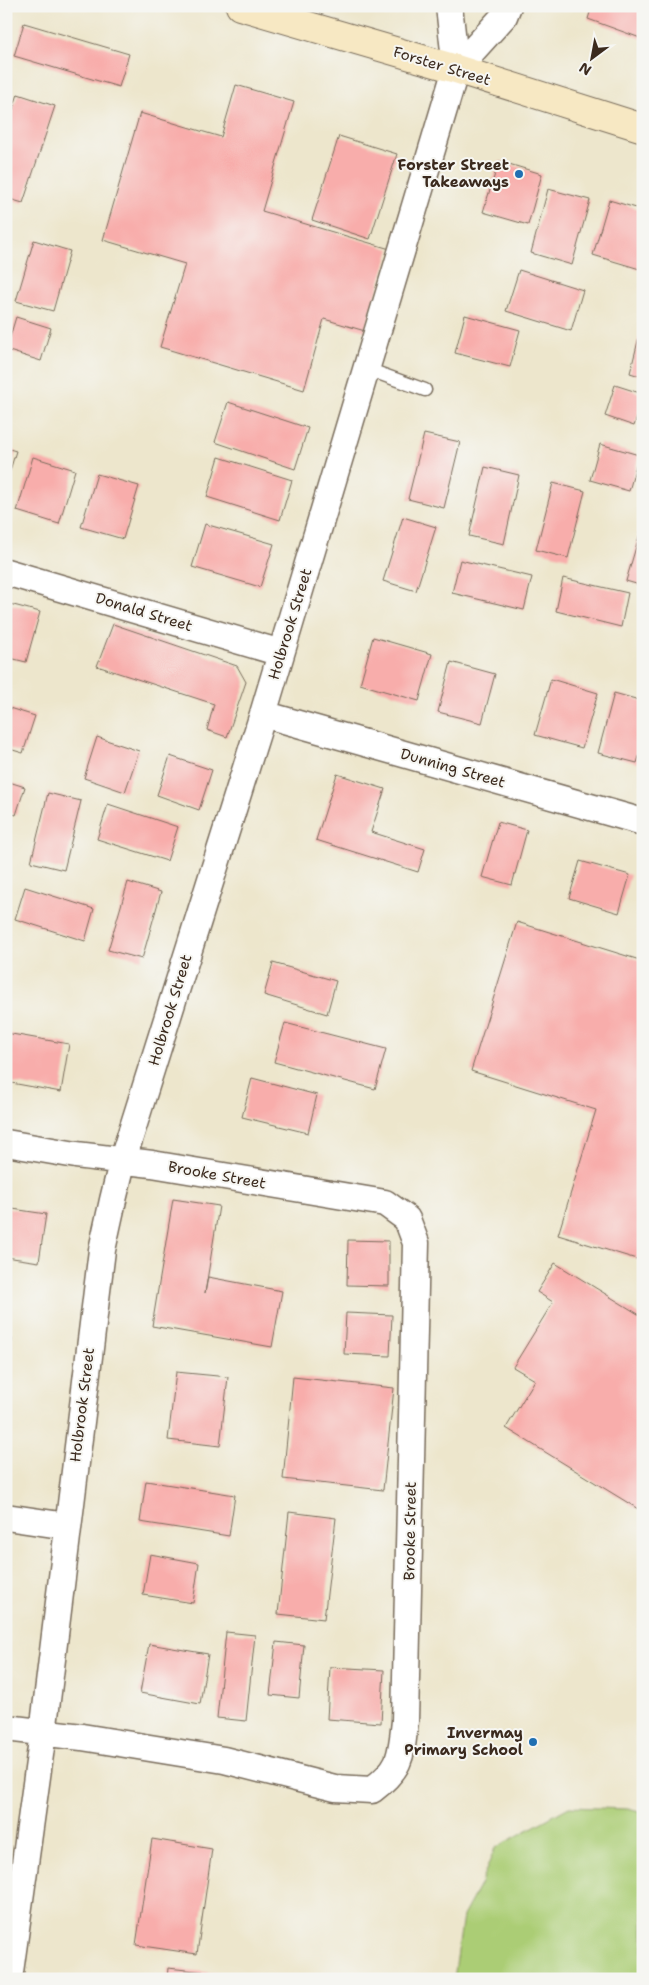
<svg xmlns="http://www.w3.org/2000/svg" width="649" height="1985" font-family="'Shantell Sans',sans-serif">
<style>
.green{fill:#abcd75;stroke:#737c4a}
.building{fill:#f8adab}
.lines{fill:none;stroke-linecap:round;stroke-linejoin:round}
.lane-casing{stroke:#796c5b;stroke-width:15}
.street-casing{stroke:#796c5b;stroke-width:29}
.secondary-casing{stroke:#796c5b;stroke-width:30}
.lane{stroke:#fff;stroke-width:12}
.street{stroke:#fff;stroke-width:26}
.secondary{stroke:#f7e8c3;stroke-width:28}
.poi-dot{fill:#1f6fb2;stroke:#f6f6f2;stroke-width:2}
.labels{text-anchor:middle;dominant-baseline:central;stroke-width:4;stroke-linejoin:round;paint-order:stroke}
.street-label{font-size:15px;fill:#3b2a1e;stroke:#f6f6f2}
.poi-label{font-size:15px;font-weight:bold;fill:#3b2a1e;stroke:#f6f6f2;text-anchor:end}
</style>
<rect width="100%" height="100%" fill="#f6f6f2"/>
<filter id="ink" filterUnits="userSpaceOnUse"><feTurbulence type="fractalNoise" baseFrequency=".02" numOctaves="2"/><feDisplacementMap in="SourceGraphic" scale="10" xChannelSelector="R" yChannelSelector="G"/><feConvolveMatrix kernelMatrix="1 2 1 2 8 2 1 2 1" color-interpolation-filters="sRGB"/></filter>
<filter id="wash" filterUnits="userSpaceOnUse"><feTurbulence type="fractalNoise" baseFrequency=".0096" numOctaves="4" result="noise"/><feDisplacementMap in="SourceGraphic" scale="20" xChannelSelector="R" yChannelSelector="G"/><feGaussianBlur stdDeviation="1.12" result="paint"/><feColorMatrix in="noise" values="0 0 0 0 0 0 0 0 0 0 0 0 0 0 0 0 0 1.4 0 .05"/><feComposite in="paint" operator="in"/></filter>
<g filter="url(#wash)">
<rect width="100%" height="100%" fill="#ede6cc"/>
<path class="green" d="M569,1807L628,1809L643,1813V1979H454L463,1916L480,1885L495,1848Z"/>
<g id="blocks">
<path class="building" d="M592,6H643V39L588,19Z
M24,23L129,54L119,87L14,56Z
M236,85L294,102L262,211L390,249L365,331L324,319L304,390L160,347L185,264L103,240L140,113L221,137Z
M18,94L55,106L23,203L6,198V130Z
M339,136L397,154L370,239L312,220Z
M499,161L542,174L528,225L483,212Z
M548,189L590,200L572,265L531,253Z
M609,200L643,210V270L593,255Z
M34,240L70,251L53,311L16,301Z
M519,270L583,290L571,331L506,311Z
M465,315L520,330L510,367L455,353Z
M16,317L51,328L41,361L6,350Z
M639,337L643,339V377L630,373Z
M615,385L643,394V401L634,426L605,416Z
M228,402L308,428L295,469L215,442Z
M424,434L460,442L444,508L408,499Z
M600,444L639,455L629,491L590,480Z
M6,448L16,451L7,480H6Z
M33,457L75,470L59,524L17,511Z
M219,457L292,480L280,520L207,497Z
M485,467L519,475L504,544L469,536Z
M97,474L139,486L123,539L81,527Z
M553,483L585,491L568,558L536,550Z
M403,517L436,527L416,591L383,581Z
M643,523V586L626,581Z
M205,524L274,544L260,587L192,567Z
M460,560L532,577L524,610L452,593Z
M563,578L628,593L621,627L556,611Z
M6,603L40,612L26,662L6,657Z
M113,624L237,666L246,682L227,737L207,730L214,704L97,666Z
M373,637L432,654L419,701L360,684Z
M451,662L495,674L482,723L438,712Z
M551,679L598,693L582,748L535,735Z
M614,693L643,701V744L637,763L598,753Z
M6,707L35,716L23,753L6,748Z
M97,737L139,751L125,792L84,778Z
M170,756L212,770L199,810L157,795Z
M337,774L385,789L371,832L425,849L418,872L316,840Z
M6,781L25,787L16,815L6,812Z
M48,793L81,801L64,870L31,862Z
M108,804L178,827L167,861L97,839Z
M498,822L527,830L512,885L482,877Z
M580,861L630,875L619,913L569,898Z
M128,882L161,892L142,959L108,950Z
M25,887L94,909L85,941L15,919Z
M517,922L643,961V1261L558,1235L596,1110L471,1071Z
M273,963L336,981L327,1014L264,995Z
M285,1023L386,1049L375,1089L274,1062Z
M6,1033L69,1044L61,1092L6,1082Z
M252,1078L317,1095L308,1133L242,1117Z
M173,1199L219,1206L205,1293L208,1277L282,1291L272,1347L152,1326Z
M6,1208L46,1214L39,1262L6,1257Z
M348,1240L389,1241V1286L347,1285Z
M555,1263L643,1317V1512L506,1428L535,1380L513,1367L553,1302L537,1292Z
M346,1313L392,1315L390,1356L344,1354Z
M6,1338L12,1339L8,1378H6Z
M176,1372L228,1377L220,1446L168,1440Z
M293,1377L394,1388L383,1490L283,1479Z
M6,1410H11L8,1438H6Z
M146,1481L235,1495L229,1536L140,1522Z
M289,1512L336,1518L324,1619L278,1614Z
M150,1554L199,1563L193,1603L143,1595Z
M226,1632L255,1635L246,1721L217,1718Z
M276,1642L304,1645L299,1698L270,1695Z
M149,1644L208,1654L200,1704L140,1693Z
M330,1667L384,1670L381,1723L327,1719Z
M152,1839L212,1849L197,1954L136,1945Z
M168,1968L251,1977V1979H167Z"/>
</g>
</g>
<g filter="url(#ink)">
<use href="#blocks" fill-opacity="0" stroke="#796c5b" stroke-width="1"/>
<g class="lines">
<defs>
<path id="lane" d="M367,369L425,390"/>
<path id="street" d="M456,69L504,16L508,6
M6,572L281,653
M263,714L643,822
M6,1143L76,1155L152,1164L385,1203L407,1219L416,1243L405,1721C401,1756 402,1767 372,1790L335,1788L224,1760L82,1737L6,1728
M6,1517L67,1526
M9,1979L43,1733L102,1250L113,1200L123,1159L263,714L456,69L449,6"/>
<path id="secondary" d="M240,6L456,69L643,128"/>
</defs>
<use href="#lane" class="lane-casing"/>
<use href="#street" class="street-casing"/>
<use href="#secondary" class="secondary-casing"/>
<use href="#lane" class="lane"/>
<use href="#street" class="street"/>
<use href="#secondary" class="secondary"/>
</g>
</g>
<g class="poi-dot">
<circle cx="519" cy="174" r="5"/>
<circle cx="533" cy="1742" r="5"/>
</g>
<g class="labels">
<g class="street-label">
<text transform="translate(442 66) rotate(17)">Forster Street</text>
<text transform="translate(144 612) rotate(17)">Donald Street</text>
<text transform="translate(290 624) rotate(-73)">Holbrook Street</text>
<text transform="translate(453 768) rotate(16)">Dunning Street</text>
<text transform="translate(170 1010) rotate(-73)">Holbrook Street</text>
<text transform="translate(217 1175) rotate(10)">Brooke Street</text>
<text transform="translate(82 1405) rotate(-83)">Holbrook Street</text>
<text transform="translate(410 1531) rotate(-89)">Brooke Street</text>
</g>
<g class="poi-label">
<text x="509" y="165">Forster Street<tspan x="509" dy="17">Takeaways</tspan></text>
<text x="523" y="1733">Invermay<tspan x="523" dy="17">Primary School</tspan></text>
</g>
</g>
<rect width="649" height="1985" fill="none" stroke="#f6f6f2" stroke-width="25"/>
<g transform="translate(592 58) rotate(212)" stroke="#f6f6f2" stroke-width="4" paint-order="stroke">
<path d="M0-4L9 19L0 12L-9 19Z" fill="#3b2a1e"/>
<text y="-8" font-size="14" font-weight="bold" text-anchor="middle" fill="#3b2a1e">N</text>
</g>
</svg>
